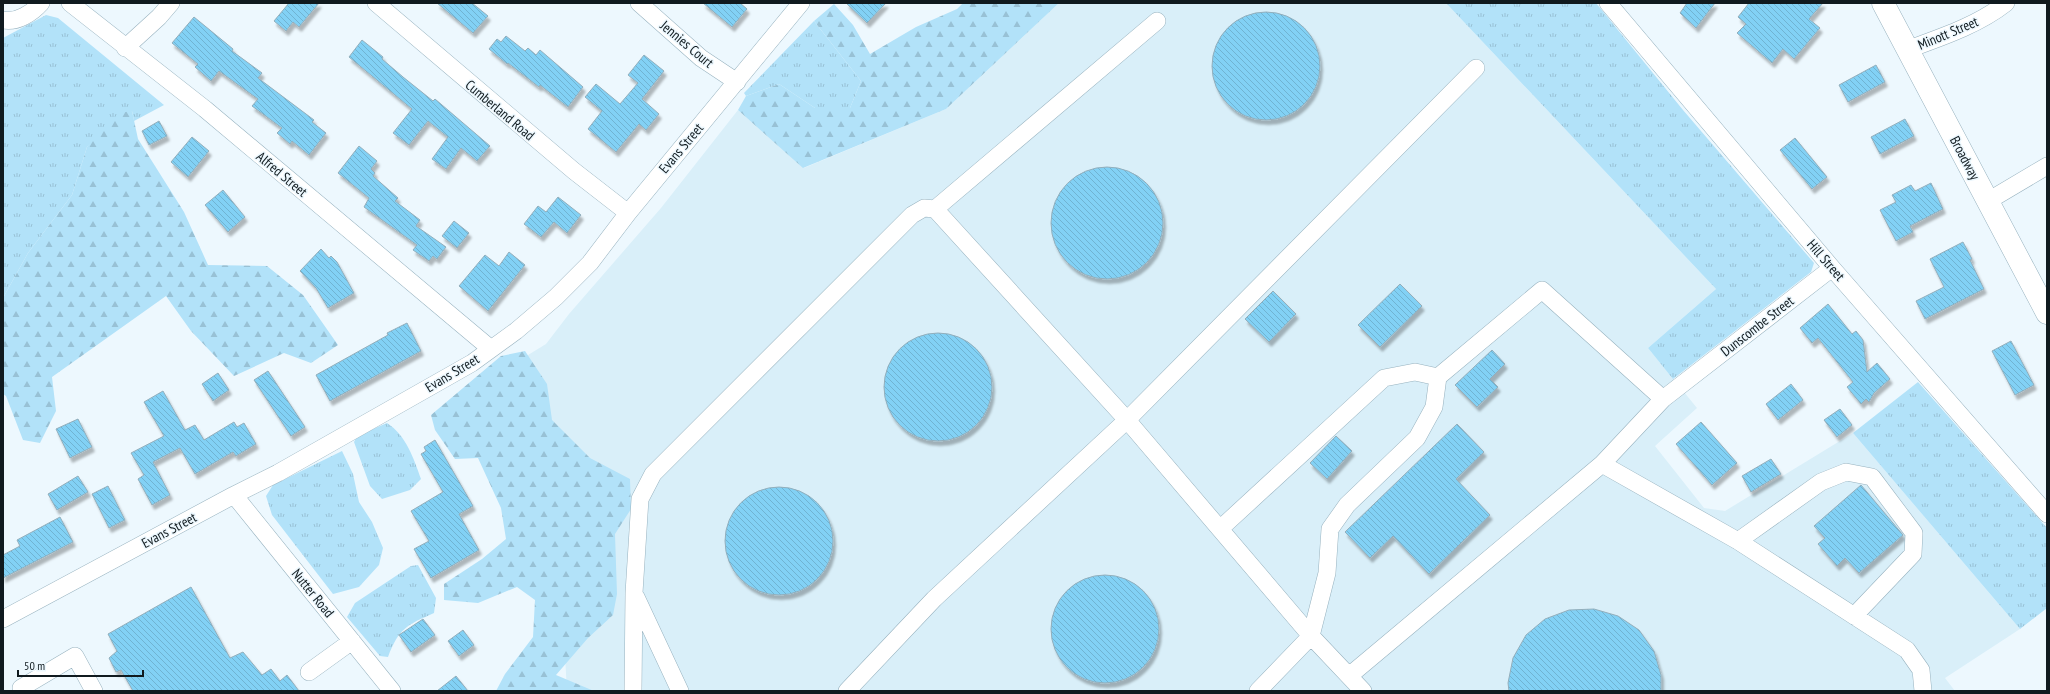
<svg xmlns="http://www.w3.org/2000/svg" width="2050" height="694" font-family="'PT Sans Narrow',sans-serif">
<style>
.built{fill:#d9eff9}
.grass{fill:url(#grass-tufts)}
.forest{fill:url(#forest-firs)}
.building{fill:url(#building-back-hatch);stroke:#93aebb;filter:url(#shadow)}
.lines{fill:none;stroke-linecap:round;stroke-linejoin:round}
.minor-casing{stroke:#97b2bf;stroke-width:18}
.major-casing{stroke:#97b2bf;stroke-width:23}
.minor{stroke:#fff;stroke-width:17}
.major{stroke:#fff;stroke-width:22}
.labels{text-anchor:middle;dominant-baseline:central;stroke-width:3;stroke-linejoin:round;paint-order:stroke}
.street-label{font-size:14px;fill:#101a1f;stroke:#edf8fe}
</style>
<defs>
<pattern id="grass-tufts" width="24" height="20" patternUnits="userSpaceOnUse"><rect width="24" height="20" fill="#b2e2f9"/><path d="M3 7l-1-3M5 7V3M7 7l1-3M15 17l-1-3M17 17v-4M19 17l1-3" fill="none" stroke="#98c1d5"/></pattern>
<pattern id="forest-firs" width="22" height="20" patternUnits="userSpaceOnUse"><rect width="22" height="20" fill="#b2e2f9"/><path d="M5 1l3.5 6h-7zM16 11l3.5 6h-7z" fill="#98c1d5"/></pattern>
<pattern id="building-back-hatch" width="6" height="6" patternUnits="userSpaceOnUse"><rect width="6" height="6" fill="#82d1f5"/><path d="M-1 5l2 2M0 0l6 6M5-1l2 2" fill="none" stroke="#6fb3d2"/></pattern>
<filter id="shadow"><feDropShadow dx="2.5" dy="4.5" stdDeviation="1" flood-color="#0004"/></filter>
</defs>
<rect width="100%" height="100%" fill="#edf8fe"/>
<path class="built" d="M1059,3H1446L1716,289L1648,348L1697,408L1655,446L1704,508L1725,511L1853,433L2020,629L1945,678L1955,691H567L563,621L482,383L546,344L569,314L661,208L738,110L804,168L946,109Z"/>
<path class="grass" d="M1446,3H1596L1683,110L1814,263L1811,272L1673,379L1648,348L1716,289Z
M46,15L58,18L164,105L134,121L132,111L87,147L72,195L28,253L3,298V38Z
M814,21L861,81L850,108H815L779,84L746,96L744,93Z
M1918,382L2047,528V608L2020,629L1853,433Z
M387,423C406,435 414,459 421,479L410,490L382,499L370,486L354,442L357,436Z
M342,451L353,474L359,502L372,522L383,548L379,565L359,587L333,594L272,515L266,496L273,485Z
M418,565L436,598L434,613C407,625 399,628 388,657L380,656L347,617L355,603L411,566Z"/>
<path class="forest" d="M963,3H1059L946,109L803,168L738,110L746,96L779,84L815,108H850L861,81L814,21L834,4L853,25L870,54L916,27L957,9Z
M132,111L138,139L184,212L208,265L267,266L303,295L338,345L311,363L284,353L234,376L191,331L166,296L52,377L56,411L40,443L23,440L6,396L3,394V298L28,253L72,195L87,147L119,113Z
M525,351L547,384L552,420L590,458L630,479L631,509L615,534L617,594L613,615L588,638L556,675L594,691H496L505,674L533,637L535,600L517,587L478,603L444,600V584L482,559L506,539L501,508L478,458L455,459L435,430L431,415L501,356Z"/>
<path class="building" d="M289,3H319L299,27L293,22L286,31L274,21Z
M437,3H472L488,16L473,33Z
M703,3H740L747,9L732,27Z
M846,3H886L867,23Z
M1687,3H1715L1696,28L1680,13Z
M1749,3H1823L1809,19L1820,28L1794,59L1783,49L1772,63L1737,33L1746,24L1738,17Z
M1212 66a54 54 0 1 1 108 0a54 54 0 1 1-108 0Z
M194,17L233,49L232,51L262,73L258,78L314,120L312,122L326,133L309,155L292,141L290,144L277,133L282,128L252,106L258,99L219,71L211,81L195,67L198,64L172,43Z
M506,36L525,51L528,48L536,55L540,50L583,87L568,107L540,85L539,87L508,63L507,64L489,49L497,39L501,42Z
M362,40L383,57L382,59L403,77L433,101L435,99L490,146L477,161L461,148L446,169L432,159L448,137L428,121L409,145L393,133L412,109L349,57Z
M644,55L664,71L642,99L659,114L646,130L639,124L616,152L588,129L602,111L585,97L596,84L620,104L638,83L628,75Z
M1876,65L1885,82L1848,102L1839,85Z
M1905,119L1914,136L1880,154L1871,137Z
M159,121L167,136L149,145L142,131Z
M192,137L209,151L188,177L171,162Z
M1795,138L1827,177L1812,189L1780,150Z
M359,146L377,161L371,169L375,173L373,176L398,198L395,201L420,220L416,226L446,247L437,259L433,256L429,261L413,250L417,245L364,207L369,198L338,173Z
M1051 223a56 56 0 1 1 112 0a56 56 0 1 1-112 0Z
M1931,183L1943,209L1910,226L1913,232L1896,241L1880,210L1896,202L1892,195L1911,185L1915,191Z
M223,190L245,217L228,232L205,205Z
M558,197L581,215L567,233L554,222L541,237L524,224L538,206L546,212Z
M454,221L469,233L457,248L442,236Z
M1963,242L1972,259L1970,260L1984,289L1925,319L1916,301L1944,287L1930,259Z
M321,249L329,258L331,256L337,262L354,293L328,308L316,288L300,271Z
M509,252L525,265L488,311L459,286L485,255L499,266Z
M1400,284L1422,306L1380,347L1358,325Z
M1273,291L1296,314L1269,342L1245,319Z
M1828,304L1852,334L1856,331L1863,340L1867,372L1877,363L1890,379L1874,393L1869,402L1866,399L1861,404L1847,387L1853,382L1818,338L1812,343L1800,328Z
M407,323L421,351L330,401L316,375L388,335L387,333Z
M884 387a54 54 0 1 1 108 0a54 54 0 1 1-108 0Z
M2011,341L2034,385L2015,395L1992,351Z
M1492,350L1505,364L1490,379L1498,387L1477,407L1455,385Z
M268,371L305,427L291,436L254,380Z
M218,373L229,390L213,401L202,384Z
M1791,384L1803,400L1778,420L1766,404Z
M163,391L185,430L195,425L204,440L234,422L237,427L244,423L256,444L236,456L233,452L195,474L180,448L153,462L170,495L152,505L138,479L144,475L131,453L164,436L144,402Z
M1840,409L1852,425L1837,437L1824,420Z
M78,419L92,447L70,458L56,429Z
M1701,422L1737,463L1712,485L1676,444Z
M1457,424L1484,452L1456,479L1490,515L1429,574L1393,536L1370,558L1345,532Z
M1336,436L1352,451L1327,479L1310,463Z
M435,440L473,506L459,514L479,550L431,578L414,549L429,541L411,511L443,492L421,454L426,451L424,447Z
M1771,459L1781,474L1751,492L1742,476Z
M78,476L88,492L57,510L48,494Z
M1861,485L1903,535L1859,573L1845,558L1837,566L1818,544L1825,538L1814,526Z
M108,486L125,520L109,528L92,494Z
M725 541a54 54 0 1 1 108 0a54 54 0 1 1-108 0Z
M60,517L73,542L3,578V555L20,546L17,540Z
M1051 629a54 54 0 1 1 108 0a54 54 0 1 1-108 0Z
M191,587L230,658L243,652L262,675L271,669L280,681L287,675L299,691H133L121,670L116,672L109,658L117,651L108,634Z
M1594,609L1618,616L1639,630L1654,651L1661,675V691H1509L1508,683L1513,658L1526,635L1545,619L1569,610Z
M423,619L435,635L411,652L399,635Z
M463,630L474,645L459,656L448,641Z
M456,676L468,691H437Z"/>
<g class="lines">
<defs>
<path id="minor" d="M70,3L205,109L491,349
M376,3L574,171L628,213
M639,3L701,58L737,82
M1608,3L1832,268L2047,514
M3,20C17,23 32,13 41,3
M125,48L159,17L171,3
M1909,49C1942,37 1978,25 2006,3
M1988,201L2047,166
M935,209L1157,21
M1602,464L1738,541L1907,650L1921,670L1923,691
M234,495L392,691
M1221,528L1384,378L1415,372L1438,377L1542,290L1663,399
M1738,541L1821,482L1846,472L1872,477L1914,533L1913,554L1854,616
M636,597L680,691
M3,619L234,495L278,473L472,363L516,331L556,297L590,263L628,213L801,3
M309,672L352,641
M1349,676L1602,464L1663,399L1832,268
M22,691L21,688L75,656L94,691
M633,691L634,593L640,499L653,474L912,215L924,208L935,209L1127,420L1311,636L1363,691
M847,691L934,599L1127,420L1476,68
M1258,691L1311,636L1327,573L1330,529L1347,505L1417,438L1434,407L1438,377"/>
<path id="major" d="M1883,3L2047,313"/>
</defs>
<use href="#minor" class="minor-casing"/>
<use href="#major" class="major-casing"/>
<use href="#minor" class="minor"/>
<use href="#major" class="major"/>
</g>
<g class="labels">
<g class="street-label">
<text transform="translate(1948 33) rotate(-23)">Minott Street</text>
<text transform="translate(687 44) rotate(40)">Jennies Court</text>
<text transform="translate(500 110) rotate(40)">Cumberland Road</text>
<text transform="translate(681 148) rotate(-50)">Evans Street</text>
<text transform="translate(1965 158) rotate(62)">Broadway</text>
<text transform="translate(282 174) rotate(40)">Alfred Street</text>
<text transform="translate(1826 260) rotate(49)">Hill Street</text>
<text transform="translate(1757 326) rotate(-38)">Dunscombe Street</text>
<text transform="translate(452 373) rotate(-31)">Evans Street</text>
<text transform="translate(169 530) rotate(-28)">Evans Street</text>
<text transform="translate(313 593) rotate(51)">Nutter Road</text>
</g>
</g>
<rect width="2050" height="694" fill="none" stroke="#101a1f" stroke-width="8"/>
<path d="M18 670v6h125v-6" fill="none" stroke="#101a1f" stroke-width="2"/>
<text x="24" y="670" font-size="12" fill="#101a1f" stroke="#edf8fe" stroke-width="3" paint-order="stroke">50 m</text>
</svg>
